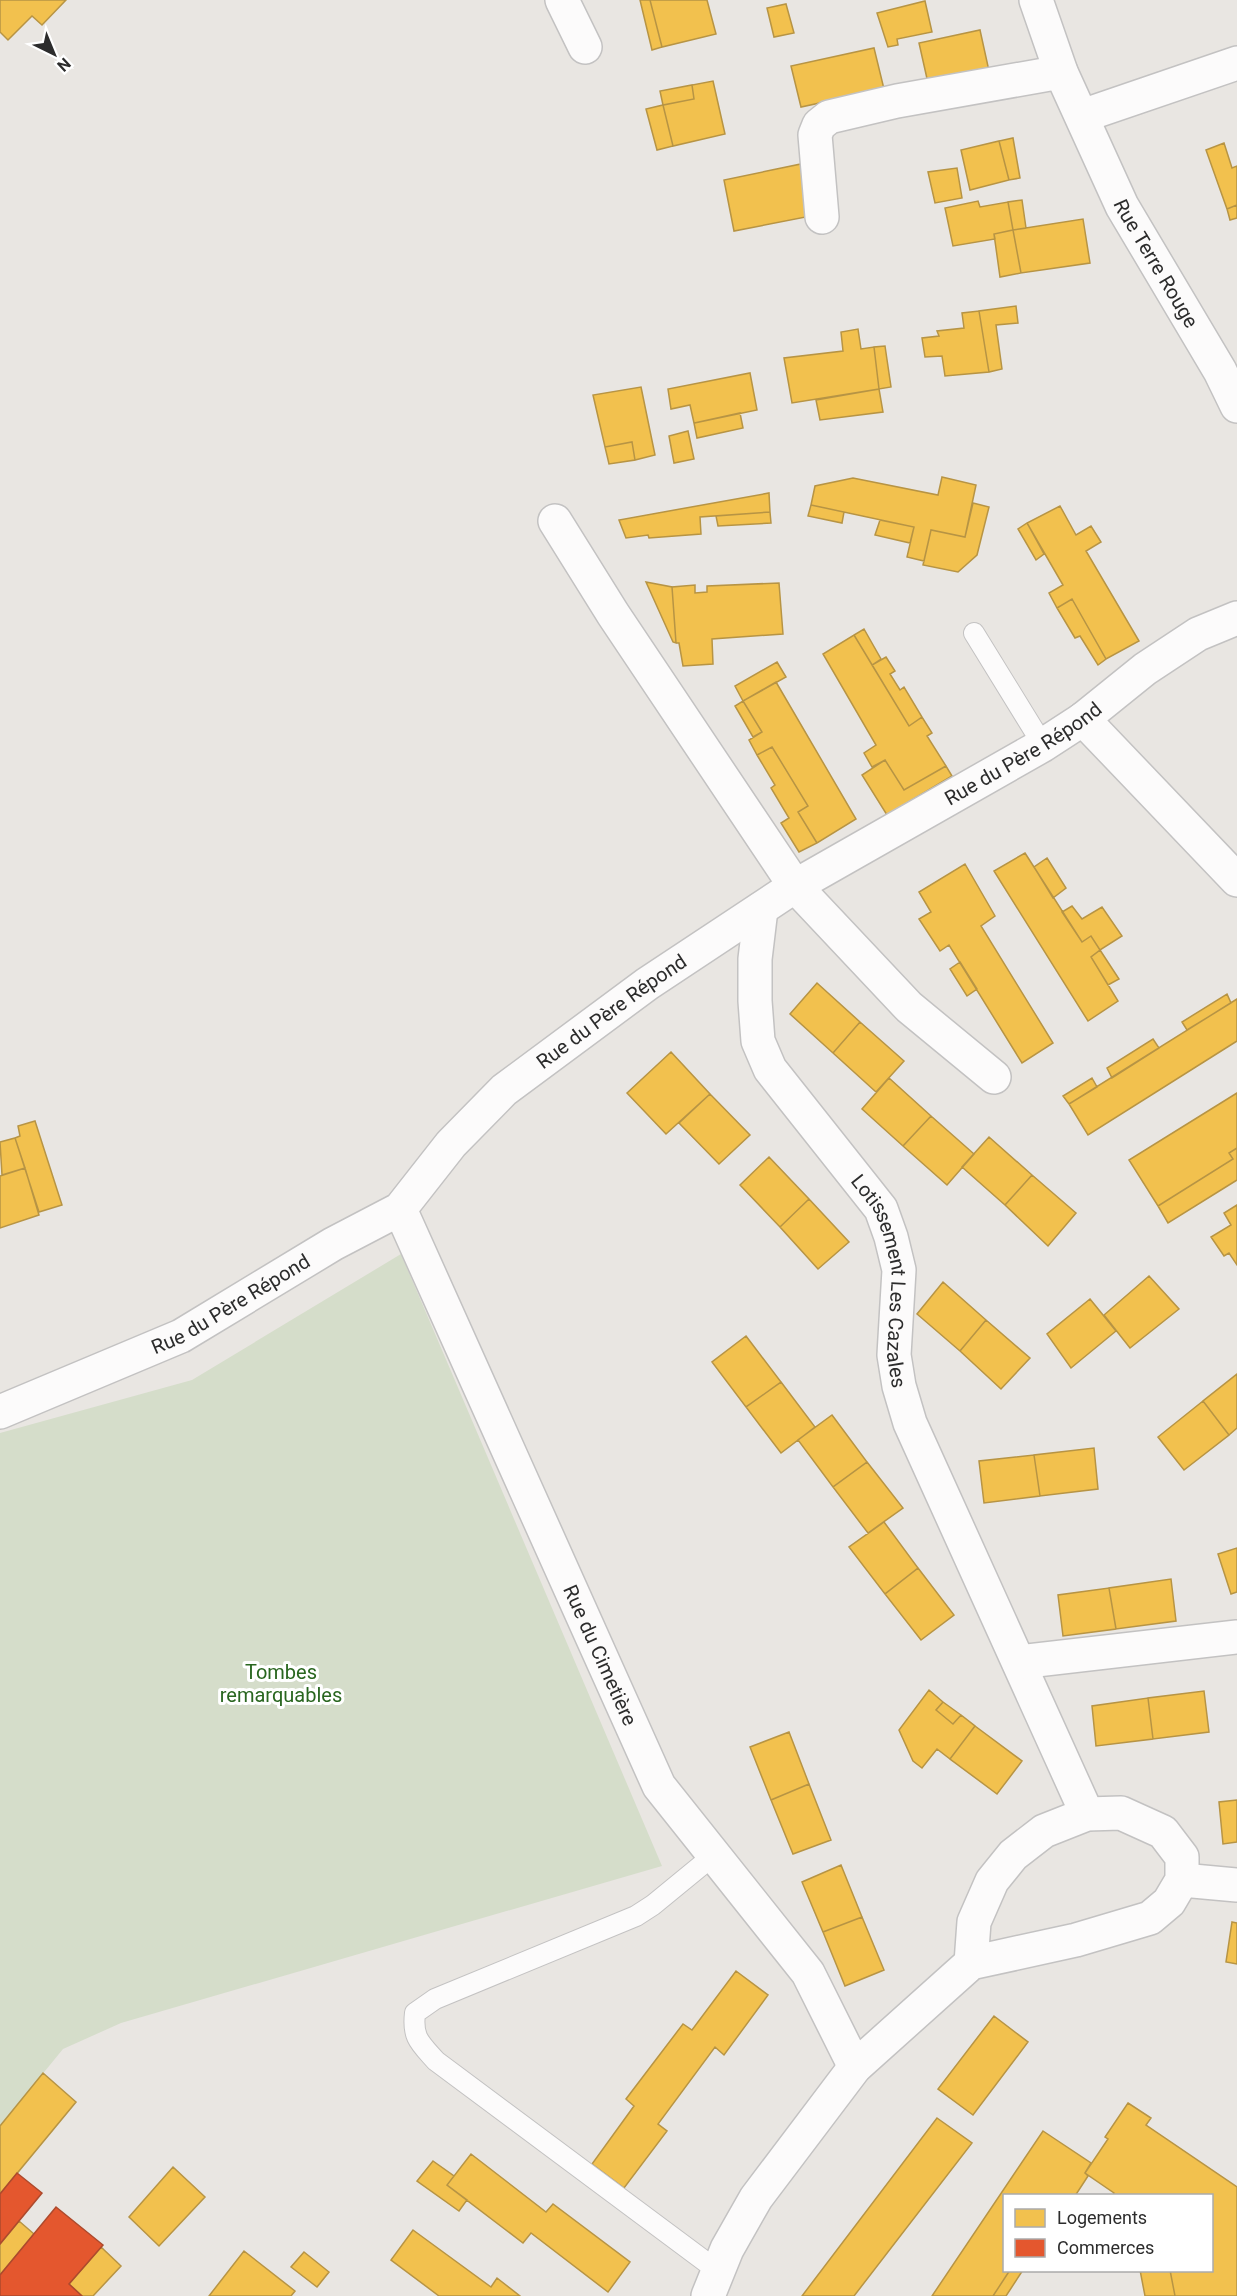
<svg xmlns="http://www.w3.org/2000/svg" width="1237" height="2296" font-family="Roboto,sans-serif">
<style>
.cemetery{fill:#d5ddca}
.homes{fill:#f2c14e;stroke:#b79444;stroke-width:1.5}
.shops{fill:#e4572e;stroke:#ad4a2d;stroke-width:1.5}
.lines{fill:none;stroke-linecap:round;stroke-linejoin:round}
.lane-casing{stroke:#c3c2c2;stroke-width:22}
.street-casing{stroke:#c3c2c2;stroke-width:36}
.lane{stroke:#fcfbfb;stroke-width:20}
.street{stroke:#fcfbfb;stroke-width:33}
.labels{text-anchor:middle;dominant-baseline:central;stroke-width:6;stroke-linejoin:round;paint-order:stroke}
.street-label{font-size:20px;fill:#2c2c2c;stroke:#fff}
.park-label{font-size:20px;fill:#29661f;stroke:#fff}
</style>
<rect width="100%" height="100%" fill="#e9e6e2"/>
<path class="cemetery" d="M401,1254L662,1866L121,2023L63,2049L0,2126V1433L192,1380Z"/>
<path class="homes" d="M0,0H66L42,25L32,16L8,40L0,32Z
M640,0H650L662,47L652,50Z
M650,0H707L716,34L662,47Z
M925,1L932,32L897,39L898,45L888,47L877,13Z
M786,4L794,33L774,37L767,8Z
M980,30L989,71L928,83L919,43Z
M874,48L884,89L801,107L791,66Z
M713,81L725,134L673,146L663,105L694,99L692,85Z
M692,85L694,99L663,105L660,91Z
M663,105L673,146L657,150L646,109Z
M1013,138L1020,178L1009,180L999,141Z
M999,141L1009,180L970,190L961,150Z
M1224,143L1232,168L1237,166V205L1227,209L1206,150Z
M801,164L811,216L734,231L724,180Z
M957,168L962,198L935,203L928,172Z
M1022,200L1026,228L1013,230L1008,202Z
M978,201L980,207L1008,202L1013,230L994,234L995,239L953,246L945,208Z
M1237,205V218L1230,220L1227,209Z
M1083,219L1090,263L1021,273L1013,230Z
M1013,230L1021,273L1000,277L994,234Z
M1016,306L1018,323L996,325L1002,369L989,372L979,311Z
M979,311L989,372L945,376L942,356L925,357L922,338L939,336L937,331L964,328L962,313Z
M858,329L861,349L874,347L879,389L792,403L784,358L843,351L841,332Z
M885,346L891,387L879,389L874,347Z
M750,373L757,410L694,423L690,405L671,409L668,389Z
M641,387L655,455L635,460L632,442L605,447L593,395Z
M879,389L883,412L820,420L816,400Z
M740,413L743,428L697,438L694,423Z
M688,431L694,459L674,463L669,436Z
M632,442L635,460L609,464L605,447Z
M942,477L976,485L965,537L931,530L924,561L907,557L914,527L811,505L815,486L853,478L938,495Z
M769,493L770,512L700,517L701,534L649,538L648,535L626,538L619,520Z
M973,503L989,507L977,555L958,572L923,565L931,530L965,537Z
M811,505L844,512L842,523L808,516Z
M1060,506L1076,535L1091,526L1101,542L1086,551L1139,641L1106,659L1072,599L1057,608L1049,593L1063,585L1027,523Z
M770,512L771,523L718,526L716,516Z
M880,520L914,527L910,543L875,535Z
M1027,523L1044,554L1036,560L1018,529Z
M646,582L672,587L676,643L673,642Z
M779,583L783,634L712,639L713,664L683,666L679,643H676L672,587L695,585V593L707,592V586Z
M1072,599L1106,659L1098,665L1080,636L1075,638L1057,608Z
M864,629L881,659L872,665L854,635Z
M854,635L909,726L922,717L932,733L927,736L946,766L904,790L885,760L872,767L864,753L876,745L823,654Z
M886,657L895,671L890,674L900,690L904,687L922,717L909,726L872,665Z
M777,662L786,677L743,701L735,686Z
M776,682L856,819L817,843L798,812L808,806L772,747L757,755L749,740L762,732L743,701Z
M743,701L762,732L753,737L735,706Z
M772,747L808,806L798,812L817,843L799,852L781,823L789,818L771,788L775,785L757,755Z
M885,760L904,790L946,766L952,776L887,815L862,775Z
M1025,853L1082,942L1091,936L1100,950L1091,957L1118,1001L1088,1021L994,871Z
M1047,858L1066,888L1053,898L1034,867Z
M965,864L995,916L981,926L1053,1043L1022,1063L949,945L940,951L919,919L931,912L919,892Z
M1072,906L1082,919L1102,907L1122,936L1100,950L1091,936L1082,942L1062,912Z
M1100,950L1119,979L1108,985L1091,957Z
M960,962L977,989L967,996L950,969Z
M817,983L860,1022L833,1053L790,1014Z
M1227,994L1231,1003L1187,1030L1182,1022Z
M1237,999V1041L1088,1135L1069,1104Z
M860,1022L904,1061L876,1092L833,1053Z
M1153,1039L1159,1048L1112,1078L1107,1068Z
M671,1052L710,1094L666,1134L627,1093Z
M889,1078L931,1116L903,1146L862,1109Z
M1092,1078L1097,1087L1069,1104L1063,1096Z
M1237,1093V1148L1229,1153L1233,1159L1158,1206L1129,1160Z
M710,1094L750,1135L719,1164L679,1123Z
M931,1116L974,1154L947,1185L903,1146Z
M35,1121L62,1205L39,1212L15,1138L20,1136L18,1126Z
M989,1137L1032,1175L1005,1205L962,1167Z
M15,1138L25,1168L2,1175L0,1142Z
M1237,1148V1180L1168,1223L1158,1206L1233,1159L1229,1153Z
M769,1157L809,1199L780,1227L740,1185Z
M25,1168L39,1215L0,1228V1176Z
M1032,1175L1076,1213L1048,1246L1005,1205Z
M809,1199L849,1242L818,1269L780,1227Z
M1237,1205V1265L1229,1253L1224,1256L1211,1237L1231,1225L1224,1213Z
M1149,1276L1179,1309L1130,1348L1104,1315Z
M943,1282L986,1320L960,1351L917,1314Z
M1090,1299L1116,1331L1071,1368L1047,1334Z
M986,1320L1030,1358L1001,1389L960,1351Z
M746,1336L781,1382L746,1407L712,1362Z
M1237,1374V1428L1229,1435L1203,1401Z
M781,1382L815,1427L781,1453L746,1407Z
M1203,1401L1229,1435L1184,1470L1158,1437Z
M832,1415L867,1462L833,1487L798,1440Z
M1094,1448L1098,1489L1040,1496L1034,1455Z
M1034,1455L1040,1496L984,1503L979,1461Z
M867,1462L903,1508L868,1533L833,1487Z
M884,1522L918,1568L885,1594L849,1547Z
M1237,1548V1592L1231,1594L1218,1554Z
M918,1568L954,1615L921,1640L885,1594Z
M1171,1579L1176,1621L1116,1629L1109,1588Z
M1109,1588L1116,1629L1063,1636L1058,1595Z
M929,1690L943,1702L936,1710L953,1724L961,1715L975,1726L950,1759L937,1749L922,1768L913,1761L899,1730Z
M1204,1691L1209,1732L1153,1739L1148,1698Z
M1148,1698L1153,1739L1096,1746L1092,1706Z
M943,1702L961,1715L953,1724L936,1710Z
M975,1726L1022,1761L997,1794L950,1759Z
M789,1732L809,1784L771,1800L750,1747Z
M809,1784L831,1840L793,1854L771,1800Z
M1237,1800V1842L1223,1844L1219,1802Z
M841,1865L862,1917L823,1932L802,1882Z
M862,1917L884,1970L845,1986L823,1932Z
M1232,1922L1237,1923V1964L1226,1962Z
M736,1971L768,1995L724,2055L715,2047L658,2124L667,2131L624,2188L592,2164L634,2106L626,2099L683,2024L692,2030Z
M994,2016L1028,2042L973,2115L938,2089Z
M43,2073L76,2102L0,2194V2126Z
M1128,2103L1151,2118L1146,2125L1237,2187V2296H1175L1170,2270H1212V2196H1113L1114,2193L1085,2173L1108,2139L1105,2137Z
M937,2118L972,2143L854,2296H802Z
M1043,2131L1091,2163L1085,2173L1088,2176L1075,2196H1004V2270H1010L993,2296H932Z
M471,2154L546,2212L553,2204L630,2262L608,2292L531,2233L523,2243L447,2185Z
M433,2161L454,2176L447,2185L467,2200L459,2211L417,2181Z
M173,2167L205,2197L159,2246L129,2217Z
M19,2221L34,2234L0,2275V2244Z
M413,2230L491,2287L497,2278L520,2296H439L391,2260Z
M101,2247L121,2266L93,2296H82L69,2284Z
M244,2251L295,2291L291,2296H209Z
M304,2252L329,2272L317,2287L291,2267Z
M1010,2270H1023L1006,2296H993Z
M1140,2270H1170L1175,2296H1145Z"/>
<path class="shops" d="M17,2173L42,2193L0,2244V2194Z
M56,2207L103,2245L69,2284L82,2296H0V2275Z"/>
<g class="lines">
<defs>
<path id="lane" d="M974,633L1043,745
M714,1855L653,1905L636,1916L435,1999L415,2013C412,2038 420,2043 436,2061L718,2271"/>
<g id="street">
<path d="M562,0L585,47"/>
<path id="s1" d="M1036,0L1061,72L1122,206L1220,371L1237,406"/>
<path d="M1082,116L1237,63"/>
<path d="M822,217L815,135L819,125L829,117L897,101L1061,72"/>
<path d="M555,521L613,614L795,886L909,1007L994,1077"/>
<path d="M1083,719L1237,880"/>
<path id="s2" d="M761,909L755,959V1001L758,1041L770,1069L881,1209L891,1237L899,1270L894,1355L899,1386L910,1423L1087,1814"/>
<path id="s3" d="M400,1209L659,1786L808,1973L855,2067"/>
<path id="s4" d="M0,1412L181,1336L333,1244L400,1209L451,1144L504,1090L647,984L795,886L1043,745L1083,719L1145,669L1198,634L1237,618"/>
<path d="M1019,1662L1237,1637"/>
<path d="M1182,1880L1237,1885"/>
<path d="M708,2296L727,2249L756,2198L855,2067L971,1963L1076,1940L1150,1918L1169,1902L1182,1880V1857L1163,1832L1121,1813L1087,1814L1044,1831L1013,1855L992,1881L974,1922L971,1963"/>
</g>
</defs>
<use href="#lane" class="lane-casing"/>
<use href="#street" class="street-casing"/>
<use href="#lane" class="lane"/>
<use href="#street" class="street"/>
</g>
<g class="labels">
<g class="street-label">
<text stroke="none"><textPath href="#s1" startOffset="290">Rue Terre Rouge</textPath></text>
<text stroke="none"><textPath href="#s4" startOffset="1227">Rue du Père Répond</textPath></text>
<text stroke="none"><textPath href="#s4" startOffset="741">Rue du Père Répond</textPath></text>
<text stroke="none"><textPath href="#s2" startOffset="412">Lotissement Les Cazales</textPath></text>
<text stroke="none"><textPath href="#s4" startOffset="255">Rue du Père Répond</textPath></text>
<text stroke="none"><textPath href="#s3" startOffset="489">Rue du Cimetière</textPath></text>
</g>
<g class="park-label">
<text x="281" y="1672">Tombes<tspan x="281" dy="23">remarquables</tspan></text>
</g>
</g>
<rect x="1003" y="2194" width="210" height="78" fill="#ffffff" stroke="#ababab" stroke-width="1.5"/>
<rect x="1015" y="2209" width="30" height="18" fill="#f2c14e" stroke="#ababab" stroke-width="1.5"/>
<text x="1057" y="2224" font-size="18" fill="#2c2c2c">Logements</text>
<rect x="1015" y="2239" width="30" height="18" fill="#e4572e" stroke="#ababab" stroke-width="1.5"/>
<text x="1057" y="2254" font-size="18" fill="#2c2c2c">Commerces</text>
<g transform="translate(54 54) rotate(137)" stroke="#ffffff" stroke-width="4.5" paint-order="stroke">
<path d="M0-4.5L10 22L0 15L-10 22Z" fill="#2c2c2c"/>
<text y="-9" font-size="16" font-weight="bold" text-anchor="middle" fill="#2c2c2c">N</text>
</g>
</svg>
